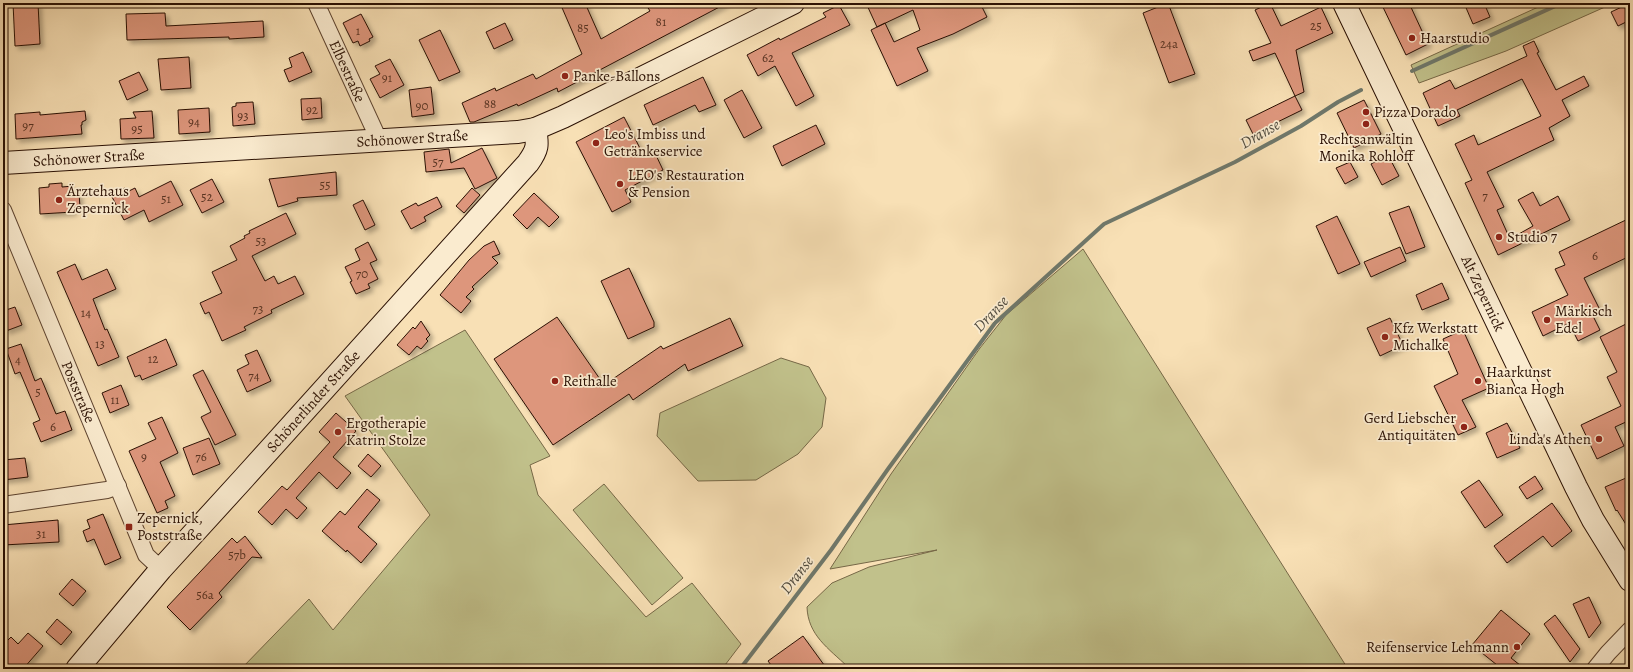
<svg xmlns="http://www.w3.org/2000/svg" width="1633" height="672" font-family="Alegreya,serif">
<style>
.green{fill:#c1c18b;stroke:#766847}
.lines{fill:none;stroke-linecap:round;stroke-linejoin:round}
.stream{stroke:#6f786b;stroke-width:4}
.building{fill:#dd967b;stroke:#2a1003;filter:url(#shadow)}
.street-casing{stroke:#5e4430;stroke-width:18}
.secondary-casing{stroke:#2a1003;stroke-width:24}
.street{stroke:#faebcf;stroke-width:16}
.secondary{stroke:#faebcf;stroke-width:22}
.poi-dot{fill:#8f2418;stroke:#faebcf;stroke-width:1.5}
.labels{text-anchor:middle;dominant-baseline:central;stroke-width:3.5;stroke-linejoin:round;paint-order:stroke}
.number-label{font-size:13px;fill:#573221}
.poi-label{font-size:15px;fill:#2a1003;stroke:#faebcf;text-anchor:start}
.street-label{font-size:15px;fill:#2a1003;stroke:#faebcf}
.water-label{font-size:16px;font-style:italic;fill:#524d40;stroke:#faebcf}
</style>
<defs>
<filter id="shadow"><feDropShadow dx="3.5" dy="3.5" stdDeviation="2" flood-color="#0004"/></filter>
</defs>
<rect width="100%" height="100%" fill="#f8e0b5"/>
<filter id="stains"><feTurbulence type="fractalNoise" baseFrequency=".005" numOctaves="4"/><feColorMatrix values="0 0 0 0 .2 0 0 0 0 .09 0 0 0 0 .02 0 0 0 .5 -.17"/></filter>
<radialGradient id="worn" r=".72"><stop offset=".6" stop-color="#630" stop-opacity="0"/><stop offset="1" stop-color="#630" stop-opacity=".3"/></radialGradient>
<path class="green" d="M1547,3H1614L1506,51L1419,83L1411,65Z
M1083,249L1348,669H854L848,667C828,648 808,635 807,607L832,583L869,567L937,550L830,569L891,474L980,348L1006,315Z
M465,330L550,456L530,465L538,495L646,617L692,583L741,644L722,669H241L309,599L333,630L430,515L345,396Z
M781,358L809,367L826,398L822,427L798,454L756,480L698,481L657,436L660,413Z
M604,484L683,578L652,605L573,510Z"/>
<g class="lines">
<path class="stream" d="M1412,71L1562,3
M740,669L831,550L888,469L995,323L1104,224L1235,162L1301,126L1338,102L1361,90"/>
</g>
<path class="building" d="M13,3H38L40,44L15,46Z
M560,3H585L601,39L650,11L645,3H727L558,92L557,88L518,106L517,104L474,122H470L462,103L495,88L496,91L533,74L536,79L582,54Z
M866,3H980L987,17L953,34L917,48L928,71L897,86L871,30L885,23L894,42L920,30L913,10L877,27Z
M1168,3L1195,74L1169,83L1143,13Z
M1270,3L1281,26L1321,7L1333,33L1296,50L1304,92L1295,96L1275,53L1253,61L1249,51L1271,43L1255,10Z
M1381,3H1409L1428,44L1406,55Z
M1464,3H1484L1490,17L1473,24Z
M839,5L850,25L792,53L814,96L796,106L775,66L758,76L747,55L779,38L780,40L826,17L823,13Z
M1626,5L1630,14V20L1618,26L1611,12Z
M165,13L166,26L263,21L264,37L229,39V37L127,40L126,14Z
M361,14L373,37L369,39L370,41L360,46L358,41L353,43L343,23Z
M505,23L513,40L494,49L486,32Z
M440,30L460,72L439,81L419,40Z
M1534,41L1539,52L1537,53L1556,90L1584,76L1589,86L1562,100L1570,116L1549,128L1554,140L1487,172L1504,207L1497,210L1510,239L1533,226L1518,200L1533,192L1540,206L1558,196L1570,220L1498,255L1465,183L1472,180L1455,144L1474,135L1478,145L1541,116L1522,79L1457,110L1460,116L1438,126L1423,93L1450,80L1455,89L1527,56L1523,46Z
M303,52L312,72L289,82L284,70L292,67L289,58Z
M189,57L191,88L161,90L158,59Z
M390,59L404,85L380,98L370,79L380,74L375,66Z
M139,72L148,90L127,100L119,81Z
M703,77L716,105L699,112L695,105L653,125L644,105Z
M431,87L434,114L412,117L409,90Z
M742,90L762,128L744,138L724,100Z
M1295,96L1302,110L1253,134L1246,120Z
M321,98L322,118L302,120L301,99Z
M1364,100L1381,134L1354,148L1337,113Z
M253,102L255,124L233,126L232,107L236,106V103Z
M209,108L210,132L179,134L178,110Z
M85,111L86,120L82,122V125H81L82,134L16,139L15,114L40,112V115Z
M152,111L154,138L121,139L120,119L136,118L133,112Z
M624,117L644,156L654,151L663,170L625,190L631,202L612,212L576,142Z
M816,125L825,144L782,166L773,146Z
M482,148L497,178L475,189L464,168L426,172L424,152L449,149L451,163Z
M1388,155L1399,176L1382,185L1371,164Z
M1350,162L1358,177L1345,184L1336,168Z
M336,172L337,195L297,198L298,201L278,207L269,179Z
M212,179L224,202L202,213L190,190Z
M171,181L183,205L149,222L144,210L124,220L111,195L125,188L127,192L135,188L139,197Z
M62,183V187L73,186V193H79L80,207H73V212L40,214L39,188L49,187V184Z
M472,188L480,195L464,213L456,206Z
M534,193L559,217L549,227L538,217L527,229L513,215Z
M437,197L442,207L424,217L426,221L411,229L401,211L416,203L418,206Z
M363,200L375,225L365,230L353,205Z
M1409,206L1425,247L1406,254L1389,213Z
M286,213L296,234L252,256L265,281L274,276L278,284L295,276L304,294L271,310L272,313L244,327L246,330L222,341L209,312L205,314L200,303L222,293L212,272L237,260L230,246L245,238L244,236L250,233L249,231Z
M1337,216L1360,264L1338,274L1316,226Z
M1630,218V256L1584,278L1599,308L1591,312L1600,330L1578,341L1569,323L1543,336L1532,312L1568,295L1555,269L1565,265L1559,252Z
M494,241L500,254L492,257L498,263L472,287L474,289L466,297L471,301L461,313L440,295L469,260L484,246Z
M368,242L377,260L370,263L378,279L368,284L370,288L356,294L350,282L352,281L345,267L360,260L355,249Z
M1400,247L1406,261L1371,277L1364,262Z
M75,264L82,280L107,269L116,289L93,299L105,330L107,329L119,357L98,366L57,272Z
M629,268L654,322V327L628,339L601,281Z
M1442,283L1449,299L1422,310L1416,295Z
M15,307L22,325L6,331L3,322V311Z
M557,317L604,385L661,346L663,349L730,318L743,346L688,371L685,364L633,400L629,394L553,445L494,359Z
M1390,318L1403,345L1380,356L1367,328Z
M421,321L430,335L426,339L428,341L421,349L417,346L409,355L397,345L413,327L415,329Z
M1630,322V424L1628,421L1615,427L1624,446L1597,459L1581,425L1621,406L1607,377L1617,372L1600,337Z
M1463,330L1489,388L1462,400L1476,427L1458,435L1434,386L1458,374L1443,339Z
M166,339L177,365L142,380L140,375L135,377L127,357Z
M21,344L35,381L41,378L56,414L65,411L72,430L41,442L33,423L40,420L20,372L15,374L6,349Z
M257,350L271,381L247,392L237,370L249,364L245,355Z
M203,370L236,435L215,445L201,417L211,412L193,375Z
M121,385L129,405L110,413L102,393Z
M336,413L356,431L333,457L351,473L337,489L319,472L296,498L307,508L297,519L286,509L272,525L258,512L282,486L287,490L330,442L319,432Z
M162,417L178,453L160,462L175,496L165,501L168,508L157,513L129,451L156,439L148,423Z
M1507,423L1520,448L1497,458L1486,433Z
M209,438L220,464L193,475L183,448Z
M368,454L381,466L371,477L358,466Z
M25,458L28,477L3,480V460Z
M1535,476L1543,489L1527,499L1519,487Z
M1626,478L1630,486V531L1617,510L1616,511L1605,487Z
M1479,480L1503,515L1485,528L1461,492Z
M367,489L380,500L358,527L377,544L361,563L347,550L346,552L322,531L340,511L345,515Z
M1552,503L1572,531L1552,547L1543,536L1507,563L1494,546Z
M103,514L121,558L105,565L94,539L87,542L83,531L90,528L87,520Z
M58,520L59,542L3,545V525Z
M245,536L262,558L252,557L219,593L222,597L190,630L167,607L232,538L237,543Z
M72,579L86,591L73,606L59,594Z
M1589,597L1601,623L1589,638L1573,604Z
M1501,610L1530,634L1511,658L1525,669H1502L1472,645Z
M1555,615L1580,649L1570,662L1544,624Z
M57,619L72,632L61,645L46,632Z
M28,633L43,646L23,669H3V645L11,637L18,644Z
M803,636L827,669H774L768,661Z"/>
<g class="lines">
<defs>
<g id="street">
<path id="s1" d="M316,3L379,140"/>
<path id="s2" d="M3,210L146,555L161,569"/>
<path d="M3,505L107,490L118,486"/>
<path d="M1595,669L1608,653L1630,630"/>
</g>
<g id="secondary">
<path id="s3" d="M1344,3L1576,487L1593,520L1630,580"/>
<path id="s4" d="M3,163L518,132L535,129L563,117L793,3"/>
<path id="s5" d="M77,669L161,569L244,478L528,163C538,149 538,145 535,129"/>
</g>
</defs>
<use href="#street" class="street-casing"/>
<use href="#secondary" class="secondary-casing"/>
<use href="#street" class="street"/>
<use href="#secondary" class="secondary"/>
</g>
<g class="poi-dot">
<circle cx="1412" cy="38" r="4"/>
<circle cx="565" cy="76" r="4"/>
<circle cx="1366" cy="112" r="4"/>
<circle cx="1366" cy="124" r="4"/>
<circle cx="596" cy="143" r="4"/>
<circle cx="620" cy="184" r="4"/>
<circle cx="59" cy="200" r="4"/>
<circle cx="1499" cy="237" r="4"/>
<circle cx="1547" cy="320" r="4"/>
<circle cx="1385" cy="337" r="4"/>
<circle cx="555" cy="381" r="4"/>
<circle cx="1478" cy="381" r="4"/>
<circle cx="1464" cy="427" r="4"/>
<circle cx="338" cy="432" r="4"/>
<circle cx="1599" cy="439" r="4"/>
<rect x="125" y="523" width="8" height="8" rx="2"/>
<circle cx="1517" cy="647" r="4"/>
</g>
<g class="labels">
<g class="number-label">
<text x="661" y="21">81</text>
<text x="1316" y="25">25</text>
<text x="583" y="27">85</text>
<text x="358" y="30">1</text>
<text x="1169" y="43">24a</text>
<text x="768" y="57">62</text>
<text x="387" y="77">91</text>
<text x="490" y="103">88</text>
<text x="422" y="105">90</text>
<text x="312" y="109">92</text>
<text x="243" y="115">93</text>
<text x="194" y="121">94</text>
<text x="28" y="125">97</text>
<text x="137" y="128">95</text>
<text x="438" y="161">57</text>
<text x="325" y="184">55</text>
<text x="1485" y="195">7</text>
<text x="207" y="196">52</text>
<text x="166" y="198">51</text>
<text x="261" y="240">53</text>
<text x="1595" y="255">6</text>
<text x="362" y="273">70</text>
<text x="258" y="308">73</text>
<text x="86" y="312">14</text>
<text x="100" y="343">13</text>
<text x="153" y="358">12</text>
<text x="18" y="359">4</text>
<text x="254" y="375">74</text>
<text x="38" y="391">5</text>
<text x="115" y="399">11</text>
<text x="53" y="426">6</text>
<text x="144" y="456">9</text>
<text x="201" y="456">76</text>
<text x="41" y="533">31</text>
<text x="237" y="554">57b</text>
<text x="205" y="594">56a</text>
</g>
<g class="poi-label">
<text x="1420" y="38">Haarstudio</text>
<text x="573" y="76">Panke-Ballons</text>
<text x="1374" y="112">Pizza Dorado</text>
<text x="604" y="134">Leo's Imbiss und<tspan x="604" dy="17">Getränkeservice</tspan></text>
<text x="1366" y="139" text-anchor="middle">Rechtsanwältin<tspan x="1366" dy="17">Monika Rohloff</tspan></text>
<text x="628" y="175">LEO's Restauration<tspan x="628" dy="17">&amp; Pension</tspan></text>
<text x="67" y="191">Ärztehaus<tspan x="67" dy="17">Zepernick</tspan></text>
<text x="1507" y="237">Studio 7</text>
<text x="1555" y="311">Märkisch<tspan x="1555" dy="17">Edel</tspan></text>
<text x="1393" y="328">Kfz Werkstatt<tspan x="1393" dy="17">Michalke</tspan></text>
<text x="1486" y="372">Haarkunst<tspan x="1486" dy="17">Bianca Hogh</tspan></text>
<text x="563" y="381">Reithalle</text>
<text x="1456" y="418" text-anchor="end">Gerd Liebscher<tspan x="1456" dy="17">Antiquitäten</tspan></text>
<text x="346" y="423">Ergotherapie<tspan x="346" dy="17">Katrin Stolze</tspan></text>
<text x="1591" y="439" text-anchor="end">Linda's Athen</text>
<text x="137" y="518">Zepernick,<tspan x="137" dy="17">Poststraße</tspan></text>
<text x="1509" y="647" text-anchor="end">Reifenservice Lehmann</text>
</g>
<g class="street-label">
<text stroke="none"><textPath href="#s1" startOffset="75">Elbestraße</textPath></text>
<text stroke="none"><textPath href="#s4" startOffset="410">Schönower Straße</textPath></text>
<text stroke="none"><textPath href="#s4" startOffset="86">Schönower Straße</textPath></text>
<text stroke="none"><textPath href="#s3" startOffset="322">Alt Zepernick</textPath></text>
<text stroke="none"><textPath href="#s2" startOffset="197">Poststraße</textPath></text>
<text stroke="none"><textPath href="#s5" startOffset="357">Schönerlinder Straße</textPath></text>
</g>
<g class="water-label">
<text transform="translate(1260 134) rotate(-30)">Dranse</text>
<text transform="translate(991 314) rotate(-47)">Dranse</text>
<text transform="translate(797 575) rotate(-52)">Dranse</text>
</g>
</g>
<rect width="1633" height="672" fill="none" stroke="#f8e0b5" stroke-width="16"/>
<rect x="4" y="4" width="1625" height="664" fill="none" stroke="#2a1003" stroke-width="2"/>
<rect x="8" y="8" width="1617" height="656" fill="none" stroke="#2a1003"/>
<rect width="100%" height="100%" filter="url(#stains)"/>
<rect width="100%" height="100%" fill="url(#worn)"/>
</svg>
